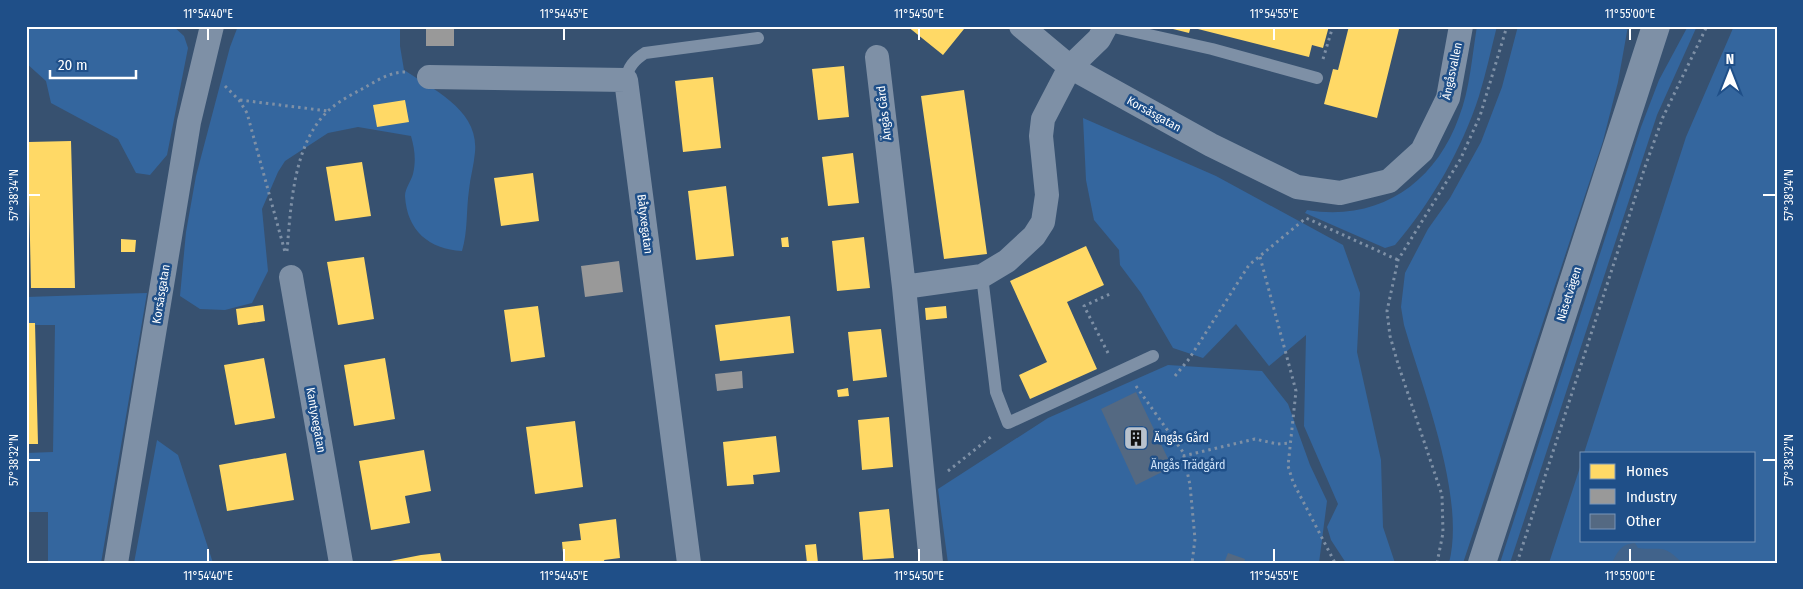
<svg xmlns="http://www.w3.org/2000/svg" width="1803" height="589" font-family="'Fira Sans Condensed',sans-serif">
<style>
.green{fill:#34669e}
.water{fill:#41638b}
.homes{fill:#ffd966}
.industry{fill:#999}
.building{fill:#546982}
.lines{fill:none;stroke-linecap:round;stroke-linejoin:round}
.path{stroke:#7e90a6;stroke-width:3;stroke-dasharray:2.5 4;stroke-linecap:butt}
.service{stroke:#7e90a6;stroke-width:12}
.minor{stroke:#7e90a6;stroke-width:24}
.tertiary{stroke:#7e90a6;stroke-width:28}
.ticks{fill:none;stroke:#fff;stroke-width:2}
.labels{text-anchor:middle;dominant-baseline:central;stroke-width:5;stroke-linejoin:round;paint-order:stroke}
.street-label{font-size:12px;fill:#fff;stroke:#1f4f88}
.poi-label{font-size:12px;fill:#fff;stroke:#1f4f88;text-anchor:start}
.park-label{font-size:12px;fill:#cee2f8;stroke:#1f4f88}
.neatline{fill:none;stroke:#fff;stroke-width:2}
.ticks-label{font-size:12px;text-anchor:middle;fill:#fff}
</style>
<rect width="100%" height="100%" fill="#375170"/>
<path class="green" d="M26,26H173L184,36L188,48L167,155L150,175L136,173L118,139L51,103L46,81L26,63Z
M238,26H400V46L404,70C434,90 479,110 475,152C474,165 470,178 469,190C466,211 468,231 462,251C429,249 407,231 405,196C405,189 411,181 413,174C416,161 415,150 411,136L358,127L328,133L285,161L278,172L262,209L268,271L252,303L225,310L200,309L180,296L186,232L196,176L230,47Z
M1477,26H1497C1491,50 1486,73 1479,96C1462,149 1431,203 1395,245L1385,248L1305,213L1307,210C1378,222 1435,184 1459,117C1470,89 1472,56 1477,26Z
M1518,26H1628L1618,82L1603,141L1478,518L1463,563H1449C1466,497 1423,390 1404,325L1401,307L1405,273L1428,229L1450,198L1481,142L1502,87Z
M1688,26H1697L1657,115L1510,563H1500L1641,127L1659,80Z
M1734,26H1777V563H1549L1582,461V540H1754V453H1584L1686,137Z
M1083,118L1216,176L1343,245L1360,293L1357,352L1381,460L1383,527L1395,563H1346L1331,540L1327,527L1338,504L1304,426L1306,335L1269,366L1236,324L1203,358L1173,348L1141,293L1120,265L1119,250L1094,220L1086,180Z
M147,293L101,563H48V512H26V453L53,452L55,325H26V297Z
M1168,365L1262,371L1288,404L1310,465L1327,501L1319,563H948L938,489L1048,418Z
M157,440L178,455L213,563H134Z"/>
<path class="water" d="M1635,543L1638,548C1661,551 1663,543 1682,563H1612C1618,551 1621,544 1635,543Z"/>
<path class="homes" d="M907,26H960L964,29L943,55Z
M1173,26H1191L1189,33L1173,29Z
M1194,26H1329L1323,48L1312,45L1309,57L1194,28Z
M1349,26H1388L1399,29L1377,118L1324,104L1333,69L1338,70Z
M844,66L849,117L818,120L812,69Z
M713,77L721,148L683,152L675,81Z
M964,90L987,254L944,259L921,96Z
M405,100L409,122L377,127L373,105Z
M71,141L75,288H31L28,142Z
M853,153L859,203L828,206L822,157Z
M362,162L371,216L335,221L326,167Z
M533,173L539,221L501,226L494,178Z
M726,186L734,256L696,260L688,191Z
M788,237L789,247H782L781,238Z
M864,237L870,288L837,291L832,241Z
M121,239L136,240L135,252H121Z
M1086,246L1104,285L1067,302L1097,369L1030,399L1019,375L1047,362L1010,281Z
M364,257L374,319L338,325L327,262Z
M263,305L265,321L238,325L236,309Z
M538,306L545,357L511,362L504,310Z
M946,306L947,318L926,320L925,308Z
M790,316L794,353L720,361L715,325Z
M26,323H35L38,444H26Z
M881,329L887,377L853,381L848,332Z
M264,358L275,418L235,425L224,365Z
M385,358L395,419L354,426L344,365Z
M848,388L849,396L838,397L837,390Z
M889,417L893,467L862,470L858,420Z
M575,421L583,487L535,494L526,427Z
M776,436L780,472L753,475L754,484L727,486L723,442Z
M424,450L431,491L405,496L410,523L371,530L359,461Z
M286,453L294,500L227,511L219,465Z
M889,509L894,558L863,560L859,512Z
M616,519L620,558L604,560L605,563H564L562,542L581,540L579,524Z
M816,544L818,563H807L805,545Z
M440,553L442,563H380L421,555Z"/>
<path class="industry" d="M426,26H454V46H426Z
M619,261L623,292L585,297L581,266Z
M742,371L743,388L717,391L715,374Z"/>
<path class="building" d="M1136,392L1172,467L1136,485L1101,409Z
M1228,553L1245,559L1244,563H1224Z"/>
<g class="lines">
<path class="path" d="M1323,59L1333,26
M225,86L239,100L247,113L285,252
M240,100L328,111
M287,251C291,206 293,143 329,110C339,101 351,95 362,89C375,82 389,72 405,72
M1260,257L1296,391L1288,466L1293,482L1335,563
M1108,353L1084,306L1110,294
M1175,376L1189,359L1249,265L1306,218L1398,260
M1136,386L1183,452L1190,485L1195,539L1192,563
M1183,456L1255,439L1277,444L1290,443
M948,471L992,436
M1437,563L1443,533L1442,495L1398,364L1390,336L1387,311L1398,260L1460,160L1480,116L1507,26
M1517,563L1646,164L1663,117L1707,26"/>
<path class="service" d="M1109,26L1212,49L1317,78
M626,80C628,67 634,60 645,53L758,38
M982,276L996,392L1008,423L1153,356"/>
<path class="minor" d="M1021,26L1070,67L1211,145L1297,187L1340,193L1389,181L1422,151L1448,98L1461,26
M877,57L904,287L931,563
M429,77L626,80L689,563
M291,277L341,563
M904,287L982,276L1007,261L1034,236L1043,222L1047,195L1041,136L1043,119L1070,67L1099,39L1106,26
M116,563L189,122L212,26"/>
<path class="tertiary" d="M1482,563L1656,26"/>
</g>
<path class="ticks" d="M208,28V40M564,28V40M919,28V40M1274,28V40M1630,28V40M28,195H40M1763,195H1776M28,460H40M1763,460H1776M208,549V562M564,549V562M919,549V562M1274,549V562M1630,549V562"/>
<defs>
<symbol id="building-square" viewBox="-11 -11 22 22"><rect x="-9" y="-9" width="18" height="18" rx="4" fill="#b9c2cd" stroke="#1f4f88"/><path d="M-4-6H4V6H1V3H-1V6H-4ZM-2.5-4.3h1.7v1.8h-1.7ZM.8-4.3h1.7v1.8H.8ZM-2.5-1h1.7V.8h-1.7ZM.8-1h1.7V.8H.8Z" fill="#111"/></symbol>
</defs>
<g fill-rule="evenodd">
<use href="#building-square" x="1122" y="424" width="28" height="28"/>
</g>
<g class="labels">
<g class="street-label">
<text transform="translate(1452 71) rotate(-78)">Ängåsvallen</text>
<text transform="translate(884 113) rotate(-97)">Ängås Gård</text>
<text transform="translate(1154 114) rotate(29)">Korsåsgatan</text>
<text transform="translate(645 224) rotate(83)">Båtyxegatan</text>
<text transform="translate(161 294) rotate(-81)">Korsåsgatan</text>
<text transform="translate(1569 294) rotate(-72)">Näsetvägen</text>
<text transform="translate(316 420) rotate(80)">Kantyxegatan</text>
</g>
<g class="poi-label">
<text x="1154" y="438">Ängås Gård</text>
</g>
<g class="park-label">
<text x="1188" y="465">Ängås Trädgård</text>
</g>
</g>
<rect width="1803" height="589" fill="none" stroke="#1f4f88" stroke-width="55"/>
<rect x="1580" y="452" width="175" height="90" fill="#1f4f88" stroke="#7995b8"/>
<rect x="1590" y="464" width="25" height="15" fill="#ffd966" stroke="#7995b8"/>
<text x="1626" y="476" font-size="15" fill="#ffffff">Homes</text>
<rect x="1590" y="489" width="25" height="15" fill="#999999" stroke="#7995b8"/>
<text x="1626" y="502" font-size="15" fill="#ffffff">Industry</text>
<rect x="1590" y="514" width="25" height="15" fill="#546982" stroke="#7995b8"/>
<text x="1626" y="526" font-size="15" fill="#ffffff">Other</text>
<g transform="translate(1730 72)" stroke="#1f4f88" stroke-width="4" paint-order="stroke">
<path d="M0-4L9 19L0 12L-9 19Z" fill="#ffffff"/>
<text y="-8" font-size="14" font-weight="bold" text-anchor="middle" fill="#ffffff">N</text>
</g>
<path d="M50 70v8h86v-8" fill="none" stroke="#ffffff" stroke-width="2.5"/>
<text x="58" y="70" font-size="15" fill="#ffffff" stroke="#1f4f88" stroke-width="4" paint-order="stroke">20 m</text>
<rect x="28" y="28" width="1748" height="534" class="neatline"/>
<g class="ticks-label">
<text x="208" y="18">11°54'40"E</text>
<text x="564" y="18">11°54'45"E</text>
<text x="919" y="18">11°54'50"E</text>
<text x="1274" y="18">11°54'55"E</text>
<text x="1630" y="18">11°55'00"E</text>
<text transform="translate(14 195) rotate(-90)" y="4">57°38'34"N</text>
<text transform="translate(1789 195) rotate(-90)" y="4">57°38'34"N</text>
<text transform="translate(14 460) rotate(-90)" y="4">57°38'32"N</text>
<text transform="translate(1789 460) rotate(-90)" y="4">57°38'32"N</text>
<text x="208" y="580">11°54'40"E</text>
<text x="564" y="580">11°54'45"E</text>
<text x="919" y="580">11°54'50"E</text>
<text x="1274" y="580">11°54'55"E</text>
<text x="1630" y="580">11°55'00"E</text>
</g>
</svg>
